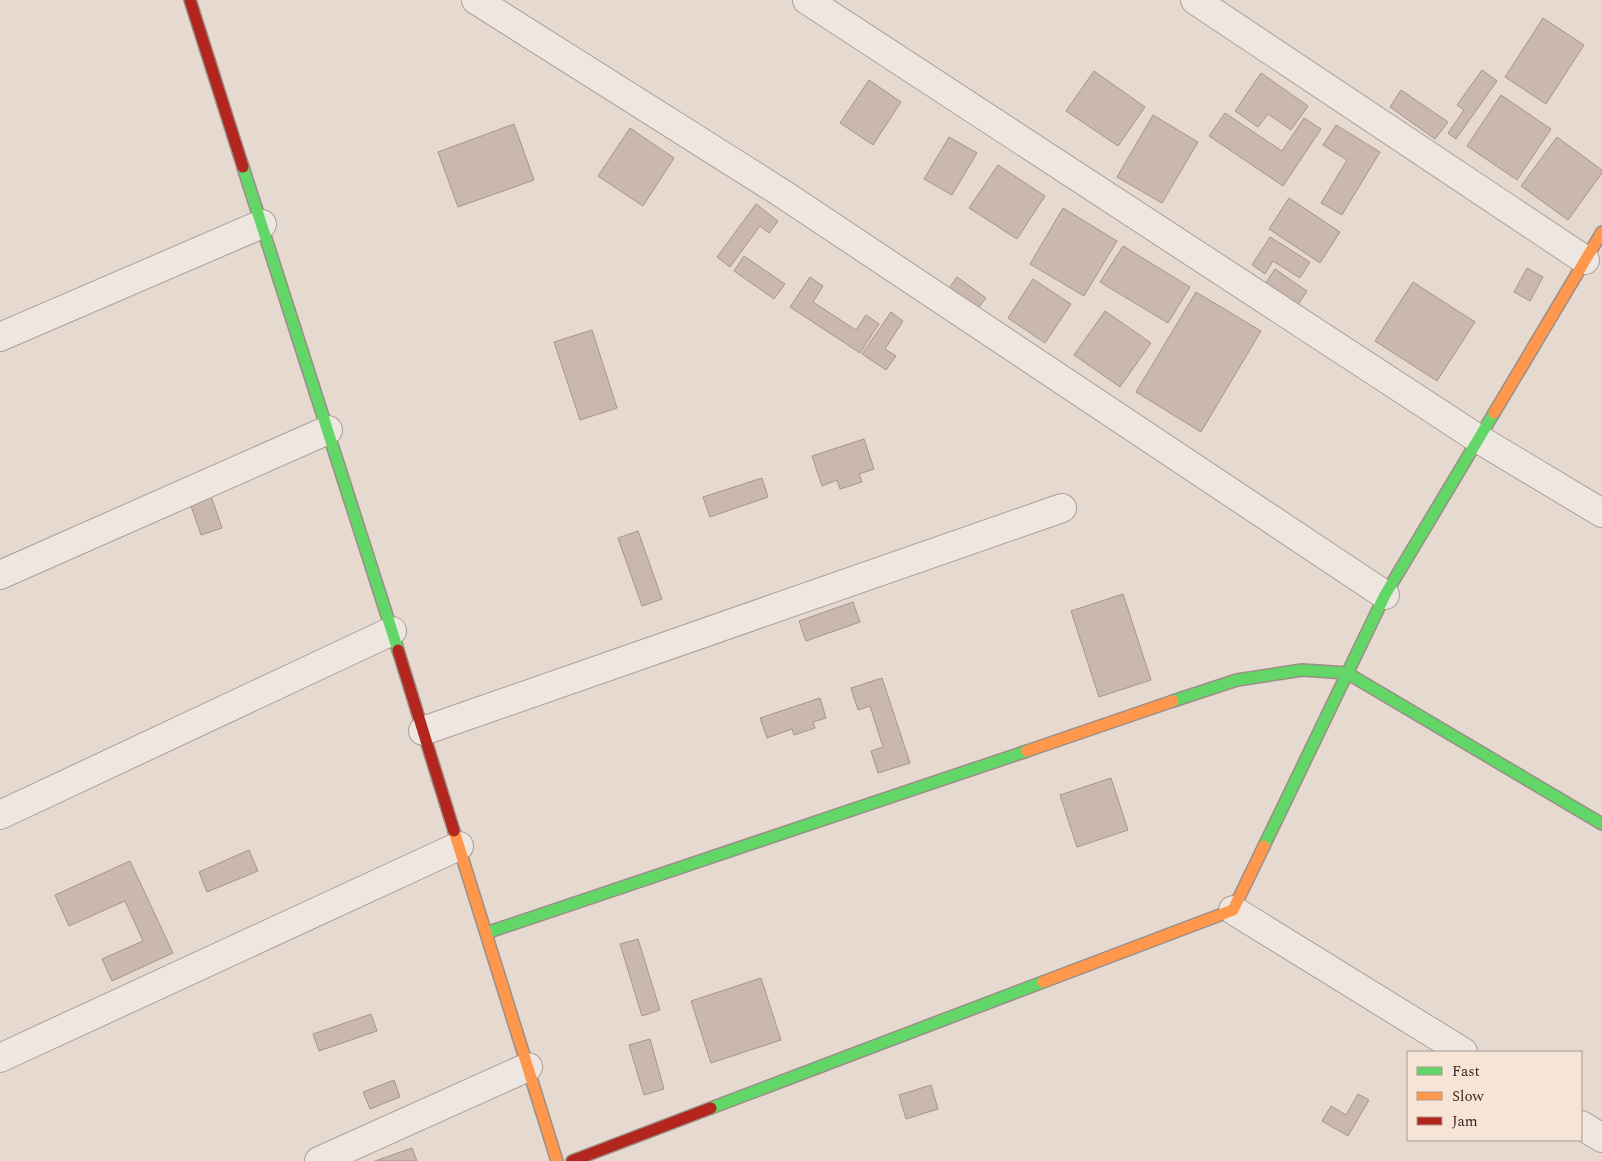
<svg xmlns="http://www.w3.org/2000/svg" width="1602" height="1161" font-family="Spectral,serif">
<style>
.building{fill:#cab7b0;stroke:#a6948e}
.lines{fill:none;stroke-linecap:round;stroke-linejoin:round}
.street-casing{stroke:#ab9f98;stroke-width:30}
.fast-casing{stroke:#9b8e88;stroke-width:14}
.slow-casing{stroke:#9b8e88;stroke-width:14}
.jam-casing{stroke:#9b8e88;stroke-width:14}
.street{stroke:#eee7e1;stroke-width:28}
.fast{stroke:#63d668;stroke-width:11}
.slow{stroke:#ff974d;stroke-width:11}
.jam{stroke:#b3261e;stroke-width:11}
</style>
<rect width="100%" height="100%" fill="#e6d9cf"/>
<path class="building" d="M1543,18L1584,45L1546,104L1505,77Z
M1482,70L1497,81L1456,139L1448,133L1464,110L1457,105Z
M1094,71L1145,107L1118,146L1066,111Z
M1261,73L1308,106L1291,130L1268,114L1258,127L1235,111Z
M869,80L901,102L873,145L840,123Z
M1401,90L1448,122L1435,139L1390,107Z
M1501,95L1551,129L1517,180L1467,146Z
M1225,113L1282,151L1304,118L1321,129L1283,186L1209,136Z
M1153,115L1198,142L1162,203L1117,177Z
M514,124L534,180L458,207L438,152Z
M1336,125L1380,152L1342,215L1321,203L1347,160L1323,145Z
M630,128L674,158L643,206L598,176Z
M949,137L977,153L952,195L924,179Z
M1557,137L1602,170V173L1568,220L1521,186Z
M998,165L1045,196L1017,239L969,208Z
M1289,198L1340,232L1320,263L1269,229Z
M756,204L778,221L769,233L760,226L730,267L717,257Z
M1063,208L1117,241L1084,296L1030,264Z
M1270,237L1310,262L1300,278L1273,261L1265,274L1252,265Z
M1123,246L1190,287L1168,323L1100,282Z
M744,256L785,284L774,299L734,271Z
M1527,268L1543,277L1530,301L1514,292Z
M1275,269L1307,291L1297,306L1265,284Z
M810,277L823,286L813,302L856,330L866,315L879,324L860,353L790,307Z
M957,277L986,298L976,311L947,291Z
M1033,279L1071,304L1045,343L1008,318Z
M1413,282L1475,322L1437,381L1375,341Z
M1196,292L1261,331L1201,432L1136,392Z
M1105,311L1151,343L1120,387L1074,355Z
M891,312L903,321L885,349L896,356L886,370L862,354Z
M592,330L617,408L580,420L554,342Z
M864,439L874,469L859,474L862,482L840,489L837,480L822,486L812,456Z
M762,478L768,497L710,517L703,497Z
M210,493L222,528L201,535L189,500Z
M638,531L662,599L642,606L618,538Z
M1123,594L1151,680L1099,697L1071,611Z
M853,602L860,622L806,641L799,621Z
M882,678L910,763L878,773L871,751L883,747L870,706L858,710L851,688Z
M820,698L826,718L813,722L815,728L794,735L792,729L767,738L760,718Z
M1111,778L1128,830L1077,847L1060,795Z
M249,850L258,871L207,892L199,872Z
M130,861L173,953L112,981L102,959L143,941L125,901L69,926L55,895Z
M638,939L660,1010L642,1016L620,944Z
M761,978L781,1040L711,1063L691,1001Z
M371,1014L377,1031L319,1051L313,1034Z
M650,1039L664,1089L644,1095L629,1045Z
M394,1080L400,1097L370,1109L363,1092Z
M931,1085L938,1109L906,1119L899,1095Z
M1358,1094L1369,1100L1348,1136L1322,1121L1331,1106L1346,1115Z
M412,1148L417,1161H375Z"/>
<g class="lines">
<defs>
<path id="street" d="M476,0L780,192L1385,595
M807,0L1477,438L1602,513
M1195,0L1585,260
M0,337L262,224
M0,575L328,430
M423,731L1062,508
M0,815L392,631
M1233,910L1463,1052
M0,1058L459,846
M1581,1125L1602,1138
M319,1161L528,1067"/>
<path id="fast" d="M243,167L398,650
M1173,701L1237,680L1302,670L1347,673L1602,824
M1264,846L1385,595L1494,413
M486,933L1027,751
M711,1108L1043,982"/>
<path id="slow" d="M1494,413L1602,232
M1027,751L1173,701
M454,831L557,1161
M1043,982L1233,910L1264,846"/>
<path id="jam" d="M190,0L243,167
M398,650L454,831
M572,1161L711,1108"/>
</defs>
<use href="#street" class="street-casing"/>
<use href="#fast" class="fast-casing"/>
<use href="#slow" class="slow-casing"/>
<use href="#jam" class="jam-casing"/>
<use href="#street" class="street"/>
<use href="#fast" class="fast"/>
<use href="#slow" class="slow"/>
<use href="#jam" class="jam"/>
</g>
<rect x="1407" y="1051" width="175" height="90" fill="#f6e4d6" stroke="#ab988d"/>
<rect x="1417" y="1067" width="25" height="8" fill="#63d668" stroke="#ab988d"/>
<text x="1452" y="1076" font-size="15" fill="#3b251f">Fast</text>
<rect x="1417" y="1092" width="25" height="8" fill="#ff974d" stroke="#ab988d"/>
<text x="1452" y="1101" font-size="15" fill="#3b251f">Slow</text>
<rect x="1417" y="1117" width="25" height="8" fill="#b3261e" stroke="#ab988d"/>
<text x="1452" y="1126" font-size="15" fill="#3b251f">Jam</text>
</svg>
